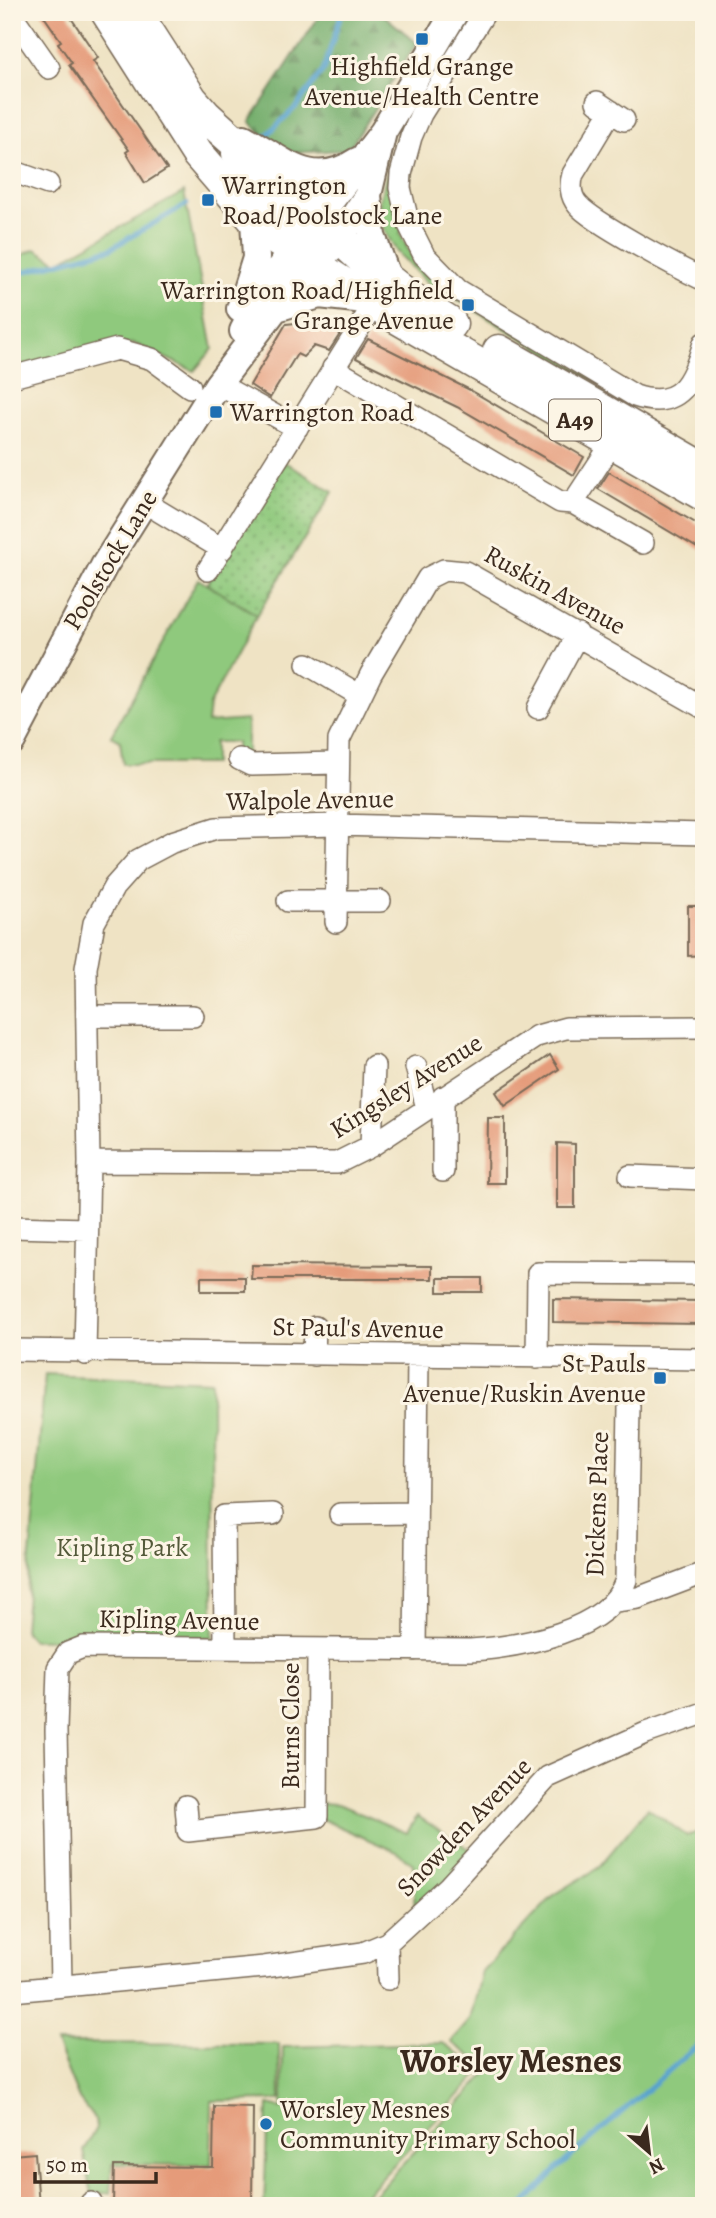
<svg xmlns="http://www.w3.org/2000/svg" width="716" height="2218" font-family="Alegreya,serif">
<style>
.green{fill:#8fc97d;stroke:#657a4e;stroke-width:2}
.forest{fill:url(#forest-firs);stroke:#576c45;stroke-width:2}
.garden{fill:url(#garden-dots);stroke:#657a4e;stroke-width:2}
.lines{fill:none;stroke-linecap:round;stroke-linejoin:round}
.stream{stroke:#56a2ce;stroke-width:5}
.building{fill:#e59b7a}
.minor-casing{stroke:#7a6b58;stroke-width:24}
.major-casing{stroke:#7a6b58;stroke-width:30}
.highway-casing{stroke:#7a6b58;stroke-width:35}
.minor{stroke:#fff;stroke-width:21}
.major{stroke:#fff;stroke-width:26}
.highway{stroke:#fff;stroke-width:32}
.poi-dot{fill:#1f6fb2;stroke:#fcf5e5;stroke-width:2.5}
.labels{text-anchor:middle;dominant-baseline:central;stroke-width:6;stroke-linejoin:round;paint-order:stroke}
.shield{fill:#fcf5e5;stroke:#75675a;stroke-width:2}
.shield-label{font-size:24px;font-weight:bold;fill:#3b2a1e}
.poi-label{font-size:26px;fill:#3b2a1e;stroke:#fcf5e5;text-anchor:start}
.street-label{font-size:26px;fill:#3b2a1e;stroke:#fcf5e5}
.park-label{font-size:26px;fill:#545a3a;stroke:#fcf5e5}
.district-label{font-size:33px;font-weight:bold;fill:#3b2a1e;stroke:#fcf5e5}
</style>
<defs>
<pattern id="forest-firs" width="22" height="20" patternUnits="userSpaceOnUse" patternTransform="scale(1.75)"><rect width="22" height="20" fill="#73ad6c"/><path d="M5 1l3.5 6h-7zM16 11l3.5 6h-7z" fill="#608d58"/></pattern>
<pattern id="garden-dots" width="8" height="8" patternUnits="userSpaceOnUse" patternTransform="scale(1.75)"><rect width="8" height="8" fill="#8fc97d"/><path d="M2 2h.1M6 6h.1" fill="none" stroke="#76a366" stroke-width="1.8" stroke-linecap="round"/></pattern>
</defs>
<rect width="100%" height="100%" fill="#fcf5e5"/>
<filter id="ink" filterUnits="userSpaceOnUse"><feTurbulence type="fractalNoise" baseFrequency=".0143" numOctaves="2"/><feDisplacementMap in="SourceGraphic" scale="14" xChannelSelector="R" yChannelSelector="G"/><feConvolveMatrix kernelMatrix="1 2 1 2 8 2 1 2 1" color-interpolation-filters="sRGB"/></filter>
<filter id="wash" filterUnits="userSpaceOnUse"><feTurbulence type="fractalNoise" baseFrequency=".00686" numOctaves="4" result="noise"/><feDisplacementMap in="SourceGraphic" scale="28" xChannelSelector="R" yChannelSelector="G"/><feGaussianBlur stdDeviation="1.57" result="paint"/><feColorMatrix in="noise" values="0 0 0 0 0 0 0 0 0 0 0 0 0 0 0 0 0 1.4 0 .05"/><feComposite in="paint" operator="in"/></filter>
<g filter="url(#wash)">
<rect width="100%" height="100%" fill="#efe3c4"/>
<path class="green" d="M473,12L419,107L404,226L400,233L416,266L425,268L636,406L425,281L397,252L384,230L379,201L402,125Z
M184,192L213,349L194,371L133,343L12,371V260L35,249L58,262Z
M198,579L257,615L209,705L207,723L247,720V764H236V742H214V764H123L120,741L111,736Z
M45,1374L212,1381L213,1637L33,1640L24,1630Z
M317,1803L338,1804L407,1833L417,1816L477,1854L415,1917L413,1864L397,1852L317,1817Z
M648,1808L687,1836L704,1830V2206H364L490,2070L451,2042L470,2020L482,1971L554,1895L598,1868Z
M56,2043L279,2044L280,2100L212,2101L211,2165L112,2164L110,2193L91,2194L83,2151L96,2128L95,2120L79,2099Z
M443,2043L482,2071L355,2206H264L268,2105L282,2108L283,2047Z"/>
<path class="forest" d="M322,12H380L417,43L348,150L287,153L258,131L250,121Z"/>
<path class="garden" d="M283,461L333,492L257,615L207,584Z"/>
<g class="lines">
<path class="stream" d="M265,137L296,107L323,71L342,12
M12,275L110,249L187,204
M522,2206L558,2168L704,2040"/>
</g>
<g id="blocks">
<path class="building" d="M41,12H67L98,58L93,61L167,169L145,183L126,152L129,150L69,65L72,63L58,43L61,41Z
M296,323L342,331L329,351L314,346L303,357L297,354L270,398L250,385L286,324Z
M368,339L470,390L584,457L574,475L457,407L356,358Z
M609,472L704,528V552L598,489Z
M688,906H704V955L688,956Z
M550,1055L559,1069L505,1106L496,1092Z
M488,1118H505V1183H487Z
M557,1143L575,1144V1208H557Z
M252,1265L432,1266V1279H251Z
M201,1277H245V1291H201Z
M438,1278H482V1292H438Z
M553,1299L703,1301V1324L553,1322Z
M214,2106L253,2107L252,2206L113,2204L114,2166L213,2167Z
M35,2153L39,2206H12V2155Z"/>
</g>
</g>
<g filter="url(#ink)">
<use href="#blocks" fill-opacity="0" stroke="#7a6b58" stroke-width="2"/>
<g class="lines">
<defs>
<path id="minor" d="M485,12L421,114L411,137L401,174L400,188L409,225L424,255L458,290L635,396C680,411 693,381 704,343
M12,15L49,68
M597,102L624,120
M611,111L573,174C570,184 570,196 578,205C592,222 679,268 704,280
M12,171L48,184
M333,368L560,502L573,503L643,543
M12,377L117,349L152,359L190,387
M218,384L297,428
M144,502L222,549
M573,503L613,442
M208,570L374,304
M307,664L359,695
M538,708L578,634
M239,759L251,765L337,763
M288,901H380
M336,922L339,740L371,674L428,578L444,570L465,572L704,708
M87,1016H193
M416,1067L427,1108
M371,1146L374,1066
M89,1162L337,1163L371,1146L537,1036L566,1028L704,1027
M443,1171V1097
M630,1176L704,1179
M12,1227L86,1229
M12,1350L704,1359
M85,1354L89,1162L86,968L94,923L114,887L138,860L172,842L216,828L336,825L704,834
M314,1355L315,1327
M537,1358L538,1273L704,1274
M340,1514L416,1513
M615,1601L638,1598L704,1573
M225,1648L224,1516L273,1514
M415,1650L418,1356
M186,1806L188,1831L317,1817L318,1649
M387,1943L388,1979
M61,1984L56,1730L58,1668L68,1653L83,1647L470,1650C518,1647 609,1632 626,1580L629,1406
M12,1991L264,1967L363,1953L387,1943L448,1887L548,1777L646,1733L704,1713
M91,2203V2206"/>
<path id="major" d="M244,138C285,161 312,191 357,161
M235,154L258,184L307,231L315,246
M368,195L372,236L389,281
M280,307L319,295L365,300
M240,309L256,258L254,219
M243,331L268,283L383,132L455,12
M12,741L104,566L218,384L275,309L339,239L368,195L383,132"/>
<path id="highway" d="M107,12L197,153L254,219L280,242L374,304L704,495
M135,12L191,99L206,116C243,150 282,182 318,217C360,258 400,294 451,324
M499,351L704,469"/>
</defs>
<use href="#minor" class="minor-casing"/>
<use href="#major" class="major-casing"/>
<use href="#highway" class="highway-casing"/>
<use href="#minor" class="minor"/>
<use href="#major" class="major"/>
<use href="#highway" class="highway"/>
</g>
</g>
<g class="poi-dot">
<rect x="415" y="32" width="14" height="14" rx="3.5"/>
<rect x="201" y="193" width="14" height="14" rx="3.5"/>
<rect x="461" y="298" width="14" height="14" rx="3.5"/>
<rect x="209" y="405" width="14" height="14" rx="3.5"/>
<rect x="653" y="1371" width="14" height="14" rx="3.5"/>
<circle cx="266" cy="2124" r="7"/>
</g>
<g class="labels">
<rect class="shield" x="549" y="399.5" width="52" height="41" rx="5"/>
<g class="shield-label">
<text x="575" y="420">A49</text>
</g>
<g class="poi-label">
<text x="422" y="66" text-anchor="middle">Highfield Grange<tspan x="422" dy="30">Avenue/Health Centre</tspan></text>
<text x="222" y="185">Warrington<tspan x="222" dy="30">Road/Poolstock Lane</tspan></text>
<text x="454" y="290" text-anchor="end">Warrington Road/Highfield<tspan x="454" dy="30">Grange Avenue</tspan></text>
<text x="230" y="412">Warrington Road</text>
<text x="646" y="1363" text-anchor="end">St Pauls<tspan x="646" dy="30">Avenue/Ruskin Avenue</tspan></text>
<text x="280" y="2109">Worsley Mesnes<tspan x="280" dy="30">Community Primary School</tspan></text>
</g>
<g class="street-label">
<text transform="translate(110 560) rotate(-59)">Poolstock Lane</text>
<text transform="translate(555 590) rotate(29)">Ruskin Avenue</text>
<text transform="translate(310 800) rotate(-1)">Walpole Avenue</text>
<text transform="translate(406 1086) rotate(-32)">Kingsley Avenue</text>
<text transform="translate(358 1328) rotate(1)">St Paul's Avenue</text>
<text transform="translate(597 1504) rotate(-88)">Dickens Place</text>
<text transform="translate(179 1620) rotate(1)">Kipling Avenue</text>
<text transform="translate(290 1726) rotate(-90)">Burns Close</text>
<text transform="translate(464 1827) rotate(-46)">Snowden Avenue</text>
</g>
<g class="park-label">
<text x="122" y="1547">Kipling Park</text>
</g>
<g class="district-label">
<text x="511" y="2060">Worsley Mesnes</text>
</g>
</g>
<rect width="716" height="2218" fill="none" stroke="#fcf5e5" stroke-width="42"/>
<g transform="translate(649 2152) rotate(152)" stroke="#fcf5e5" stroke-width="5" paint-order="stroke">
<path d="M0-5L12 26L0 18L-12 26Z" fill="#3b2a1e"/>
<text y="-10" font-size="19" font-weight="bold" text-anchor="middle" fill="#3b2a1e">N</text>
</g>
<path d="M35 2172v10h121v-10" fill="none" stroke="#3b2a1e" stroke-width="3.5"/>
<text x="46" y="2172" font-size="21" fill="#3b2a1e" stroke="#fcf5e5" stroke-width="5" paint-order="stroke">50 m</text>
</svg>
